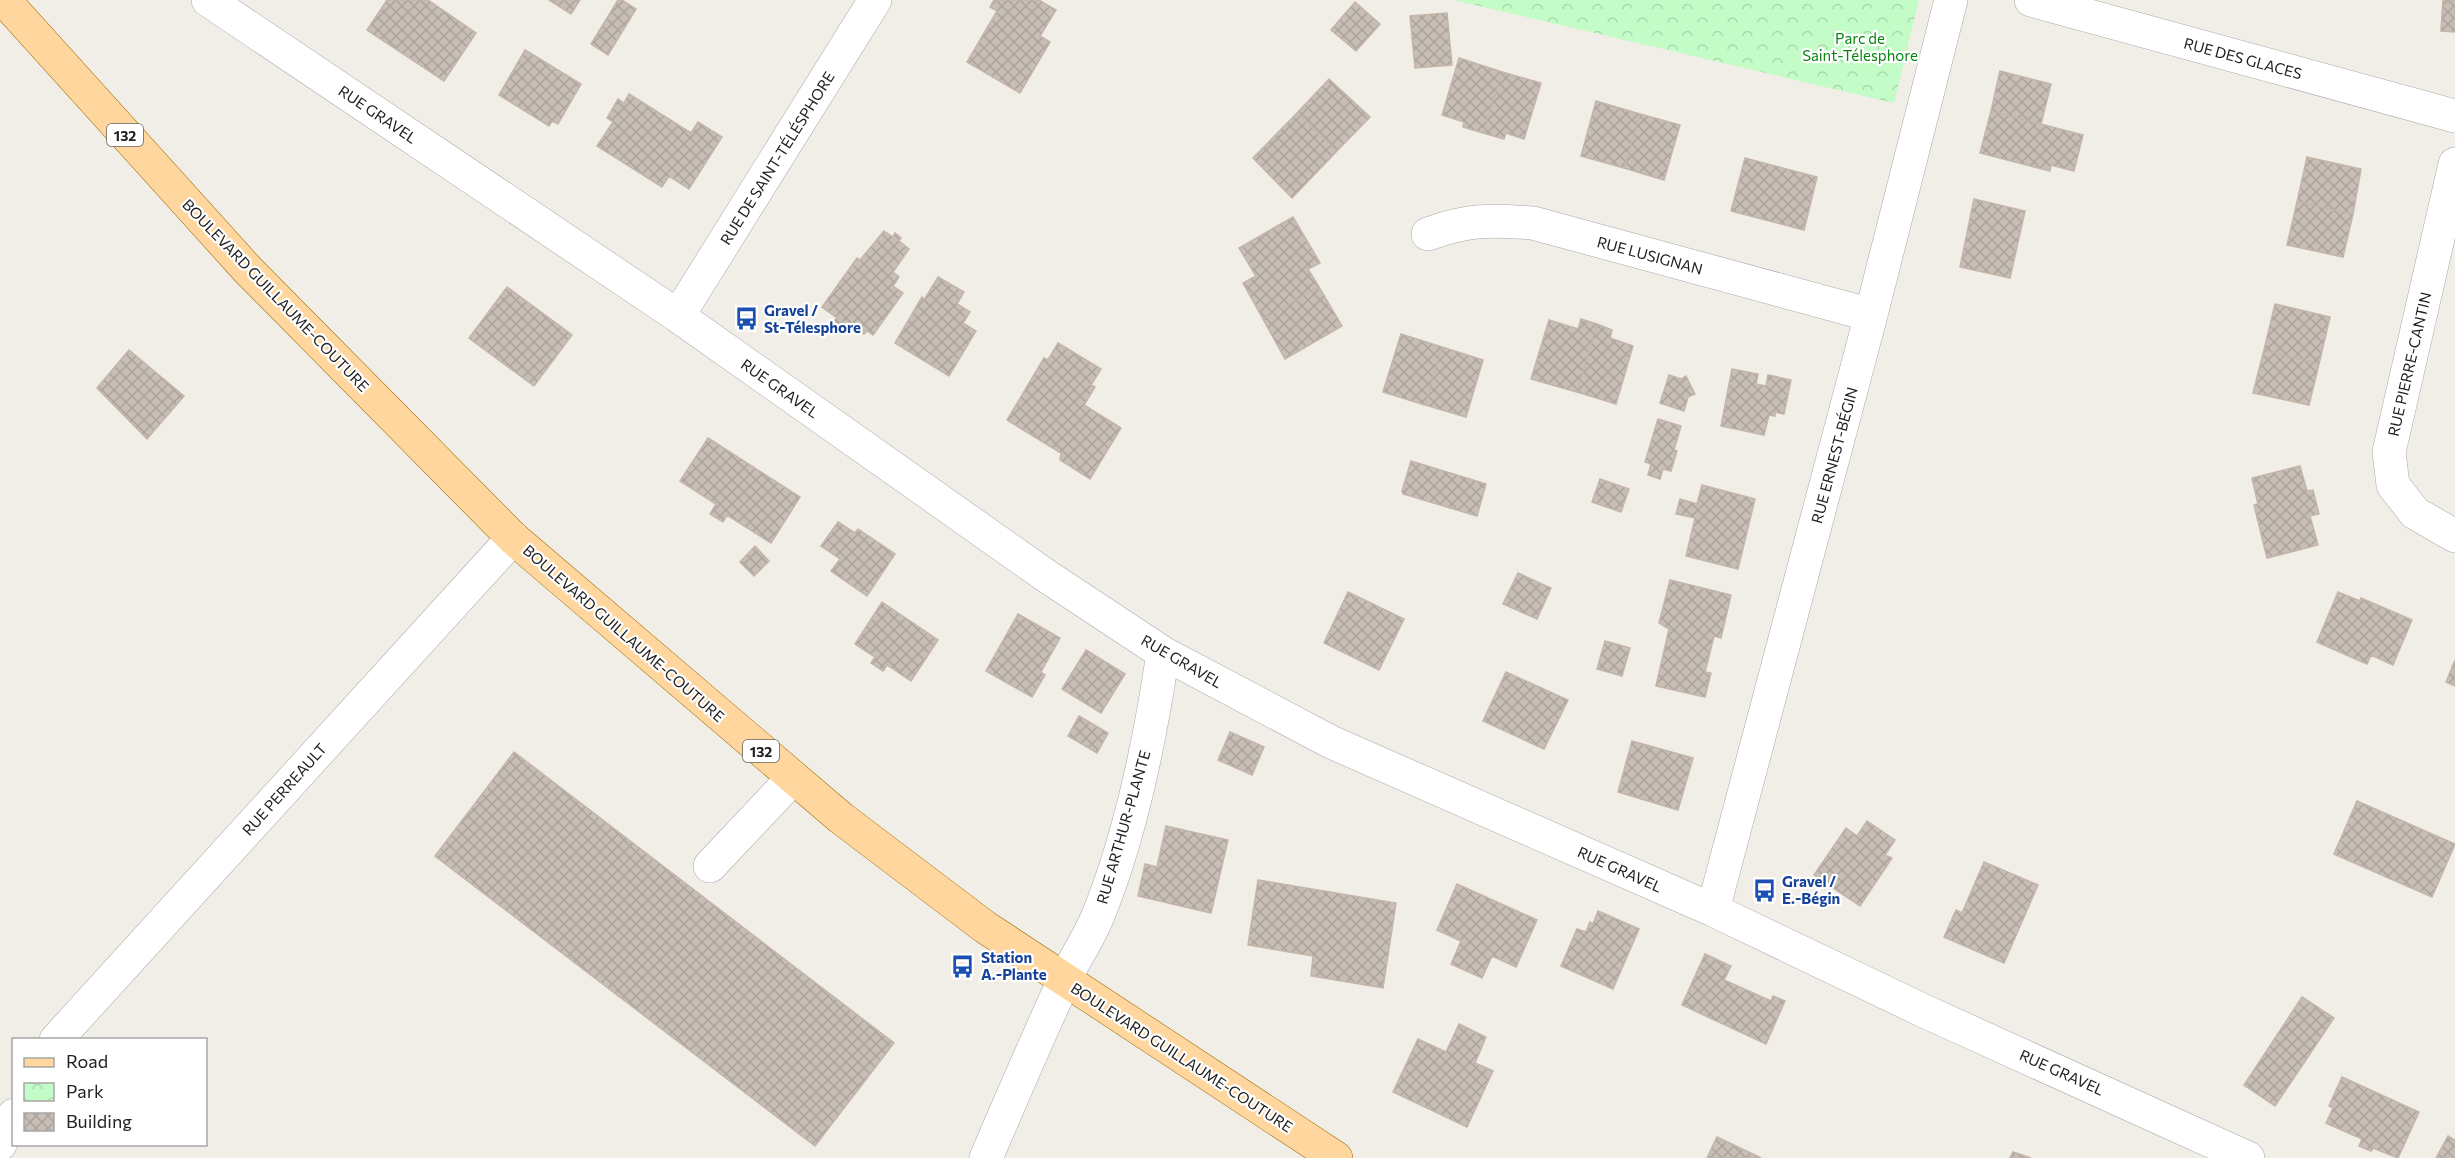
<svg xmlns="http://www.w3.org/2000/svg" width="2455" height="1158" font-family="Commissioner,sans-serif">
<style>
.park{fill:url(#park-crowns)}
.building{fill:url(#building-cross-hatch);stroke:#c4b5a9;stroke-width:1.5}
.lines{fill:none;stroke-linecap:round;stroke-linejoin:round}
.minor-casing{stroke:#a8a8a8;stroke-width:34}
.major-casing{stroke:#9d6a00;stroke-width:34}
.minor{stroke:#fff;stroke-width:33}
.major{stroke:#ffd69e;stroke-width:33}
.labels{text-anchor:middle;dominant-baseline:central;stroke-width:4.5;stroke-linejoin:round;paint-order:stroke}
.shield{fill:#fff;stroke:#646464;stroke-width:1.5}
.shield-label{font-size:14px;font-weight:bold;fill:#212121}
.park-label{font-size:15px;fill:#078612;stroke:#fff}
.street-label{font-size:15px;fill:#212121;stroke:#fff}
.transit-label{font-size:15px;font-weight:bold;fill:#164399;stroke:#fff;text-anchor:start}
</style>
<defs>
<pattern id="park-crowns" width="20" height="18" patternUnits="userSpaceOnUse" patternTransform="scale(1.5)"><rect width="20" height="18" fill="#c4fcc8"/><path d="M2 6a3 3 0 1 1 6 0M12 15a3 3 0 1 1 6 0" fill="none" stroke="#a8d8ac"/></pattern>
<pattern id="building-cross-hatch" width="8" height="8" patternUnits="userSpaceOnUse" patternTransform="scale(1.5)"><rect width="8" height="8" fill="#c7beb6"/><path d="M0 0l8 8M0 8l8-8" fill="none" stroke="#aba39c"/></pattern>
</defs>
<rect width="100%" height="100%" fill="#f1eee7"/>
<path class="park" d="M1453,0H1919L1894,103Z"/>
<path class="building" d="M387,0H428L476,33L444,81L367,30Z
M549,0H580L571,14Z
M618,0H622L636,9L608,55L591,44Z
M994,0H1039L1056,10L1040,36L1050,42L1020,93L967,62L997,11L990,7Z
M2443,0H2455V32L2441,31Z
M1355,2L1380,24L1356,51L1331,30Z
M1447,13L1452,65L1415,68L1410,16Z
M525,50L581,84L558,124L552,121L549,126L499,95Z
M1459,58L1502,72L1483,133L1463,127L1464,122L1442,115Z
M2000,71L2051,84L2041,124L1991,111Z
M1502,72L1541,83L1524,139L1506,133L1504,139L1483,133Z
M1329,79L1370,117L1337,151L1297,113Z
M629,94L691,133L698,122L722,137L689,189L669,176L662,187L597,146L613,122L607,118L618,99L624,103Z
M1596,101L1640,114L1624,168L1581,156Z
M1991,111L2083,135L2074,171L2051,165L2050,171L1980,153Z
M1297,113L1337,151L1292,198L1253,158Z
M1640,114L1680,125L1664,180L1624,168Z
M2307,157L2361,169L2353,214L2297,202Z
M1745,158L1817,177L1804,230L1731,211Z
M1974,199L2025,211L2010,278L1960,267Z
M2297,202L2353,214L2343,257L2287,245Z
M1293,217L1320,263L1308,269L1319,287L1263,319L1243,283L1256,276L1239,248Z
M884,231L893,237L895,233L901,238L899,241L909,249L893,272L899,277L893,286L903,293L873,335L867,331L864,334L849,324L845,329L834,321L837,318L822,307L857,258L860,260Z
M938,277L964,292L957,304L970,312L963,323L976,331L949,376L895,343L922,297L924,300Z
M507,287L572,335L534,386L469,338Z
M1319,287L1342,326L1285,359L1263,319Z
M2275,304L2330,317L2319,364L2264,350Z
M1581,319L1597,324L1577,392L1531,379L1549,320L1578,329Z
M1597,324L1612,330L1610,338L1633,346L1616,404L1577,392Z
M1401,334L1442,347L1425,405L1383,392Z
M1058,343L1101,369L1091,385L1095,387L1084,405L1121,428L1090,479L1060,460L1061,453L1007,420L1044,358L1048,360Z
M1442,347L1483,360L1466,417L1425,405Z
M129,350L184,396L147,439L97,388Z
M2264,350L2319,364L2309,405L2253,393Z
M1732,369L1758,374L1756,384L1766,386L1768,375L1791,380L1784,414L1775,412V416L1769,415L1764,435L1721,426Z
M1669,375L1681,379L1686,376L1695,394L1688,397L1684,411L1660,403Z
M1658,419L1681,426L1674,450L1677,451L1671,471L1663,469L1660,479L1648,475L1651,464L1645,462Z
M708,438L800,497L771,543L727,515L723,522L710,514L716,504L680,481Z
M1411,461L1486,484L1477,516L1403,494L1402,491Z
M2300,466L2307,491L2313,490L2319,514L2310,516L2318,545L2267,558L2254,505L2258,504L2252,478Z
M1600,479L1629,489L1621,512L1592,502Z
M1702,485L1755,499L1738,569L1686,556L1695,518L1676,514L1680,499L1697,504Z
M838,522L855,533L858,529L895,554L867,596L831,571L840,559L821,546Z
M755,546L769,561L754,576L740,562Z
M1518,573L1551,588L1537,619L1503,604Z
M1670,580L1731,595L1721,638L1714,636L1705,672L1711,673L1705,697L1656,686L1669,629L1659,623Z
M1348,592L1404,619L1379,670L1324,643Z
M2338,592L2360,601L2361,598L2412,620L2393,665L2371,655L2367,664L2317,642Z
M882,602L938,640L911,681L887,665L883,671L871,663L875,657L855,644Z
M1018,614L1060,638L1041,672L1045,675L1032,697L986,671Z
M1605,641L1630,648L1622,676L1597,669Z
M1086,650L1125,674L1101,713L1062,689Z
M2455,660V686L2446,682Z
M1506,672L1568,700L1544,749L1483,721Z
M1079,716L1108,733L1097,753L1068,736Z
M1230,732L1264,747L1252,775L1218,760Z
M1632,741L1693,758L1678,810L1618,792Z
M514,752L894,1043L815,1146L435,856Z
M2357,801L2455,844L2432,897L2334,854Z
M1867,821L1895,840L1885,855L1892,858L1860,906L1814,875L1846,828L1857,836Z
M1166,826L1228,840L1211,913L1138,896L1145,864L1157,867Z
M1984,862L2038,885L2004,963L1944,937L1956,910L1962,913Z
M1258,880L1396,903L1383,988L1311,976L1313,956L1248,945Z
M1457,884L1537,920L1516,967L1492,956L1482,978L1451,964L1461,941L1437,930Z
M1598,911L1639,929L1613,989L1561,966L1577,929L1586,932L1590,922L1593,924Z
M1705,954L1731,966L1724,980L1771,1001L1773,996L1785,1001L1766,1044L1682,1005Z
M2302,997L2334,1018L2275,1106L2244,1085Z
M1459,1024L1486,1037L1475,1063L1493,1071L1467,1127L1393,1092L1418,1039L1446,1052Z
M2342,1077L2419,1112L2398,1158L2373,1148L2371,1151L2359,1146L2362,1139L2326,1123L2333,1108L2329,1106Z
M2448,1136L2455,1140V1158H2436Z
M1717,1137L1761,1158H1707Z
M2013,1152L2031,1158H2010Z"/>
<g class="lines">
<defs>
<path id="minor" d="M208,0L678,316L1045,575L1163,653L1331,742L1713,910L1924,1011L2248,1158
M2031,0L2455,116
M2455,164L2389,452L2393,485L2415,513L2455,536
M1428,234C1469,219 1490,220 1533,223L1871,315
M678,316L875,0
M710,866L793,778
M1713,910L1871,315L1951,0
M56,1040L513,538
M0,1144L14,1115
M986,1158C1011,1100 1036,1041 1063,983C1073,961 1088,940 1097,918C1131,836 1150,741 1163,653"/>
<path id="major" d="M4,0L247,269L513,538L841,818L985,927L1336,1158"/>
</defs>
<use href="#minor" class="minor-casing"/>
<use href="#major" class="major-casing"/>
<use href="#minor" class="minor"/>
<use href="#major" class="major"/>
</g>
<defs>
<symbol id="bus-bare" viewBox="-9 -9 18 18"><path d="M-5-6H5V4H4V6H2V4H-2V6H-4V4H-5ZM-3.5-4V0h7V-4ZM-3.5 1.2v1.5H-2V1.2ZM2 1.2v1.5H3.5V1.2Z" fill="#1a4fb4" stroke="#fff" stroke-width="2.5" paint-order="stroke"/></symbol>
</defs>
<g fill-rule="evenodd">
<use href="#bus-bare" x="730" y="302" width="33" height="33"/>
<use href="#bus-bare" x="1748" y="874" width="33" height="33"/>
<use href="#bus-bare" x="946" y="950" width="33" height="33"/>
</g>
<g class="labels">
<g class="shield">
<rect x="107" y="124" width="36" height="22" rx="4.5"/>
<rect x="743" y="740" width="36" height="22" rx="4.5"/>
</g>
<g class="shield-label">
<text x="125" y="135">132</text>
<text x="761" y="751">132</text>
</g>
<g class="park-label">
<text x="1860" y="38">Parc de<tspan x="1860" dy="17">Saint-Télesphore</tspan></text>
</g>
<g class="street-label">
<text transform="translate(2243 58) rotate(15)">RUE DES GLACES</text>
<text transform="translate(378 114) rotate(34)">RUE GRAVEL</text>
<text transform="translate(777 158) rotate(-58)">RUE DE SAINT-TÉLÉSPHORE</text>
<text transform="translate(1650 255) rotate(15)">RUE LUSIGNAN</text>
<text transform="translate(276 295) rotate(46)">BOULEVARD GUILLAUME-COUTURE</text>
<text transform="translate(2409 364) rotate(-77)">RUE PIERRE-CANTIN</text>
<text transform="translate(780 388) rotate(35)">RUE GRAVEL</text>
<text transform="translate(1834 455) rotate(-75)">RUE ERNEST-BÉGIN</text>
<text transform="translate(624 633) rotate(41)">BOULEVARD GUILLAUME-COUTURE</text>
<text transform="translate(1182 661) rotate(30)">RUE GRAVEL</text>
<text transform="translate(284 789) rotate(-48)">RUE PERREAULT</text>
<text transform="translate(1123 827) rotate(-74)">RUE ARTHUR-PLANTE</text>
<text transform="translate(1620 869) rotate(24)">RUE GRAVEL</text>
<text transform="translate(1182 1057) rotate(33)">BOULEVARD GUILLAUME-COUTURE</text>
<text transform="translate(2062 1072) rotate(24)">RUE GRAVEL</text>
</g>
<g class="transit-label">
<text x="764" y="310">Gravel /<tspan x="764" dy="17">St-Télesphore</tspan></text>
<text x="1782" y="881">Gravel /<tspan x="1782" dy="17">E.-Bégin</tspan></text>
<text x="981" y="957">Station<tspan x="981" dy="17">A.-Plante</tspan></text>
</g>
</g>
<rect x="12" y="1038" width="195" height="108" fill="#ffffff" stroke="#a6a6a6" stroke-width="1.5"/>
<rect x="24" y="1058" width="30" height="9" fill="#ffd69e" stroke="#a6a6a6" stroke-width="1.5"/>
<text x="66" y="1068" font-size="18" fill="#212121">Road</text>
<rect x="24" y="1083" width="30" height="18" fill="url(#park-crowns)" stroke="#a6a6a6" stroke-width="1.5"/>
<text x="66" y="1098" font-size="18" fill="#212121">Park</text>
<rect x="24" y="1113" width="30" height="18" fill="url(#building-cross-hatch)" stroke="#a6a6a6" stroke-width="1.5"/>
<text x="66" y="1128" font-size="18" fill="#212121">Building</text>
</svg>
